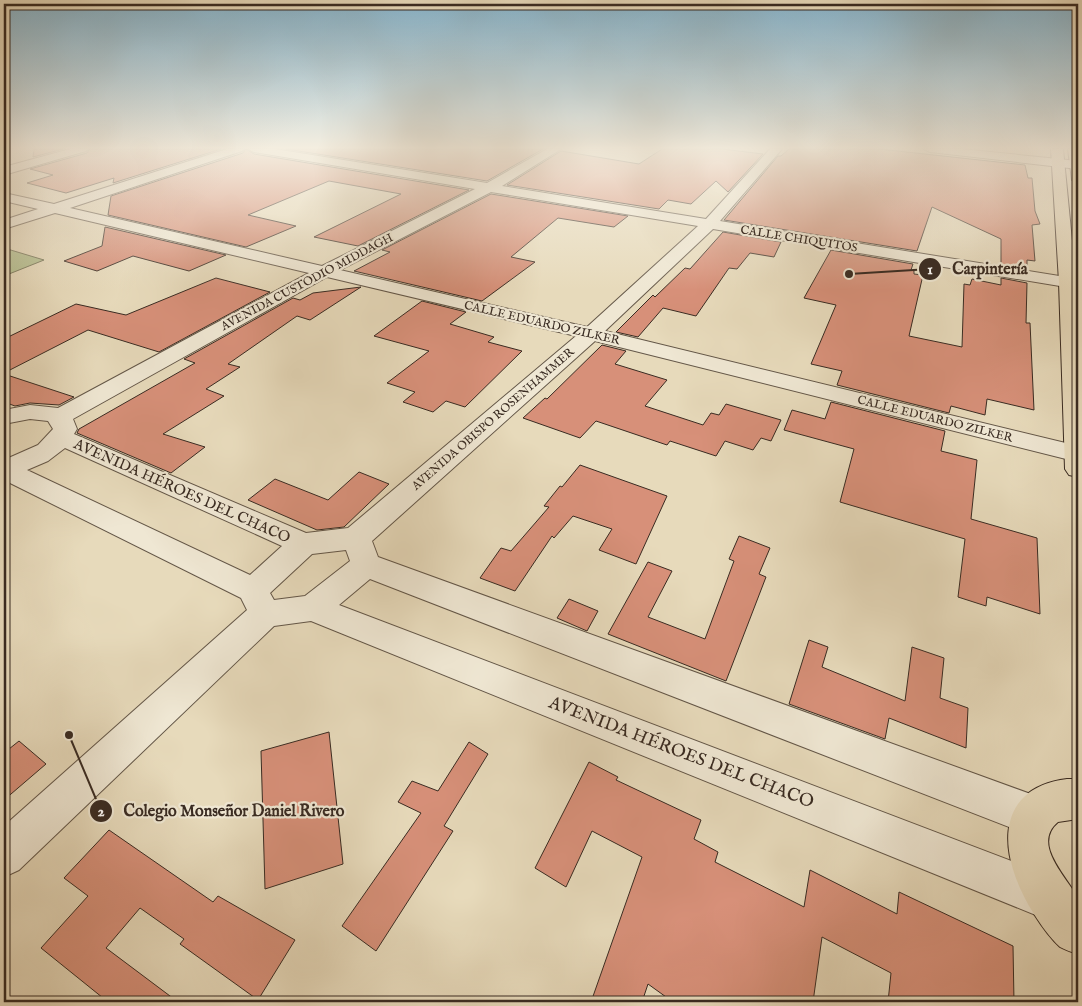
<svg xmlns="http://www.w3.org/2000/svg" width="1082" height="1006" font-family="'IM FELL English',serif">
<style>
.green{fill:#b5c090;stroke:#777659}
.building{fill:#d79079;stroke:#392b22}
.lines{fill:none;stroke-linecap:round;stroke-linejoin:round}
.minor-casing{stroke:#645748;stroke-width:2}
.major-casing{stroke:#392b22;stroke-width:2}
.minor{fill:#efe7d3;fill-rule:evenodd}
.major{fill:#e7dabb;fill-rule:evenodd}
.labels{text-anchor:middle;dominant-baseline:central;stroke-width:4.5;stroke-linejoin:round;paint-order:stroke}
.far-street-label{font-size:12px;fill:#392b22;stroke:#efe7d3}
.street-label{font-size:15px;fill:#392b22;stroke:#efe7d3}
.near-street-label{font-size:18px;fill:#392b22;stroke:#efe7d3}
.leader{fill:none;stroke:#392b22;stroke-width:2}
.callout-dot{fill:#392b22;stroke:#efe7d3;stroke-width:2}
.mark-label{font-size:15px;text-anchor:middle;font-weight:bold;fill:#fff}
.callout-label{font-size:16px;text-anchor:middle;font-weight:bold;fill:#392b22;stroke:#efe7d3;stroke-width:4.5;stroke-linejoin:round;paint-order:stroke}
</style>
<rect width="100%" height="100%" fill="#e7dabb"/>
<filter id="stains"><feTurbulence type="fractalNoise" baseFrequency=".004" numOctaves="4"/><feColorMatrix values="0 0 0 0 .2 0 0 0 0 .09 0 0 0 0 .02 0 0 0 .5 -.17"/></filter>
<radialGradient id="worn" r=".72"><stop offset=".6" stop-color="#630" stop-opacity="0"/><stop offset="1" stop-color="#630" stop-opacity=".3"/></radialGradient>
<path class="green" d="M4,248L44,260L4,276Z"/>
<path class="building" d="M34,149H63L33,157Z
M90,149H221L113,183L114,178L66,193L27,183L53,175L30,169L87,153Z
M246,149L254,154L469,190L358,246L314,237L401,194L329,181L248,215L296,226L246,247L108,215L111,196L243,153Z
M286,149H543L487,181Z
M662,149H722L763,154L728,192L716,181L691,204L668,200L659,209L507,185L561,151L639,164Z
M789,149H879L1025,165L1028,178H1032L1035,211L1040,224L1032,225L1035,261L1027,260V269L1001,265V239L932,207L917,251L724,220L778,156H781Z
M491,194L628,216L614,227L558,218L511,257L535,262L482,301L354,271L390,252L382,250Z
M105,227L226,255L189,271L133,256L97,271L64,261L102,246Z
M723,232L781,242L774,257L750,253L737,269L729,268L696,316L663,308L638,337L616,332L653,295L655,297L685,268L690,269Z
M831,250L913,264L911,270L914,271V274L923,275L909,336L962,347L964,284L970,285L972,279L1001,285V278L1027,283L1026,323H1030L1034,410L987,399L985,415L951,406L949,413L837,385L842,371L811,364L836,305L804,298Z
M216,278L270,292L159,352L88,330L4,373V339L76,304L126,315Z
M361,287L310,320L297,316L228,364L240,367L206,389L224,396L163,434L205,447L171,473L77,433L79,429L195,363L184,359L293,298L300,300L313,293Z
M422,301L466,312L450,324L494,337L488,342L522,351L465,407L446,401L433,412L403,402L415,392L387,383L429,351L374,336Z
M602,345L626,351L615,364L667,380L645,406L703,425L711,413L719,415L726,404L781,420L771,441L761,438L753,450L725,441L716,456L670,441L667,445L596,421L580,438L523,418L545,398L547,399Z
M4,374L74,397L59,405L30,403L15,406L4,402Z
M831,402L945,431L941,451L977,460L971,519L1037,538L1040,614L987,597L986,606L958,597L965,539L840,502L854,449L784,430L792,410L825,419Z
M580,465L667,496L636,564L599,550L612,529L573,516L554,538L552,536L515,591L480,578L501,548L511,551L549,507L544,506L560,486L562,487Z
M359,472L389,484L344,527L317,530L248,500L275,479L328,500Z
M739,536L770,548L759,574L766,577L726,681L608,634L648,562L672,571L648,617L705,639L734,561L729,559Z
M569,599L598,611L587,631L557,618Z
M809,640L828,647L822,667L905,701L912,647L944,658L940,698L968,708L966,748L889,718L885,739L789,704Z
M329,732L343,864L265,889L261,751Z
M19,741L46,764L4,800V753Z
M469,742L488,754L444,826L453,831L376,951L342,926L421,813L398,802L412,781L438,791Z
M589,762L618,777L616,780L701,820L694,839L718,852L715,862L804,907L810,870L897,914L899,892L1013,946L1014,1002H888L891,973L822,937L813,1002H673L648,984L642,1002H591L642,857L592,831L566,887L535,868Z
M109,830L213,902L218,896L295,940L258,1000L180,944L184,939L140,908L106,948L178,1002H108L41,948L88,896L64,878Z"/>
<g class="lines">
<defs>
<path id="minor" d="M70,149H88L86,151L4,175V167Z
M227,149H244L242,151L70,208L322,266L475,189L254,152L248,149H275L487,183L547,149H561L502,186L706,219L770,149H782L720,221L1078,279V289L713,229L605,331L1078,446V462L595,341L372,541L378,557L1050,801L1056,816L1050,831L1035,837L370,579L339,605L1064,881L1071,897L1064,913L1048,920L311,621L274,626L19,870L4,877V826L247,610L241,598L4,480V460L38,445L53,429L48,421L30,419L4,424V410L30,405L58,408L309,273L55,213L4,229V220L38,209L4,201V193L54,204ZM491,192L698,226L587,327L340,270ZM327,277L576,336L348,528L306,533L74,434L77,429L73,419ZM65,448L282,546L250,575L27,470L48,461ZM346,550L350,561L305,596L274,600L270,593L312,554Z
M924,149H961L1078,161V169L930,152Z"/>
<path id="major" d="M1051,149H1063L1078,302V477L1069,475L1065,469L1059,282Z
M1068,149H1078V184L1072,180Z
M1067,779H1078V819L1058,822C1031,844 1067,877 1077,897C1080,902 1079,946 1078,954C1072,952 1065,950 1060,947C1050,938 1041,925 1034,914C1001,863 988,789 1067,779Z"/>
</defs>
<use href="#minor" class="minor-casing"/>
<use href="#major" class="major-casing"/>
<use href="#minor" class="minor"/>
<use href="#major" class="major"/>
</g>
<linearGradient id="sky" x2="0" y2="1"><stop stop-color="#87b7d1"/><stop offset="0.51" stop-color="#f4eee0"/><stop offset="1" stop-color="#f4eee0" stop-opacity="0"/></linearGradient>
<rect width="1082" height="290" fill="url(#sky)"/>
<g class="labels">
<g class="far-street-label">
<text transform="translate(799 239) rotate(9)">CALLE CHIQUITOS</text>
<text transform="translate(307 282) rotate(-28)">AVENIDA CUSTODIO MIDDAGH</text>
<text transform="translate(542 323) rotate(13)">CALLE EDUARDO ZILKER</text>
<text transform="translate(493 419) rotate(-41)">AVENIDA OBISPO ROSENHAMMER</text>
<text transform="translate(935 419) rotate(14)">CALLE EDUARDO ZILKER</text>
</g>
<g class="street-label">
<text transform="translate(182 491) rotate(24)">AVENIDA HÉROES DEL CHACO</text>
</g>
<g class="near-street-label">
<text transform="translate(681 753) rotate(21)">AVENIDA HÉROES DEL CHACO</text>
</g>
</g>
<path class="leader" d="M849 274L930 269M69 735L101 811"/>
<g class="callout-dot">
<circle cx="849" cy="274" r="5"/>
<circle cx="69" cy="735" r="5"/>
<circle cx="930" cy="269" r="12"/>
<circle cx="101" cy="811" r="12"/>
</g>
<g class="mark-label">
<text x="930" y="274">1</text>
<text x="101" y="816">2</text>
</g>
<g class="callout-label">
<text x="990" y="274">Carpintería</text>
<text x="234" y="816">Colegio Monseñor Daniel Rivero</text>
</g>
<rect width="1082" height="1006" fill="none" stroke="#e7dabb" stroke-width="20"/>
<rect x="5" y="5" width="1072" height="996" fill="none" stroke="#392b22" stroke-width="2.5"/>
<rect x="10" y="10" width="1062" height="986" fill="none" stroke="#392b22"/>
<rect width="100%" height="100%" filter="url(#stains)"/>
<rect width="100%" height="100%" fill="url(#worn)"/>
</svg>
